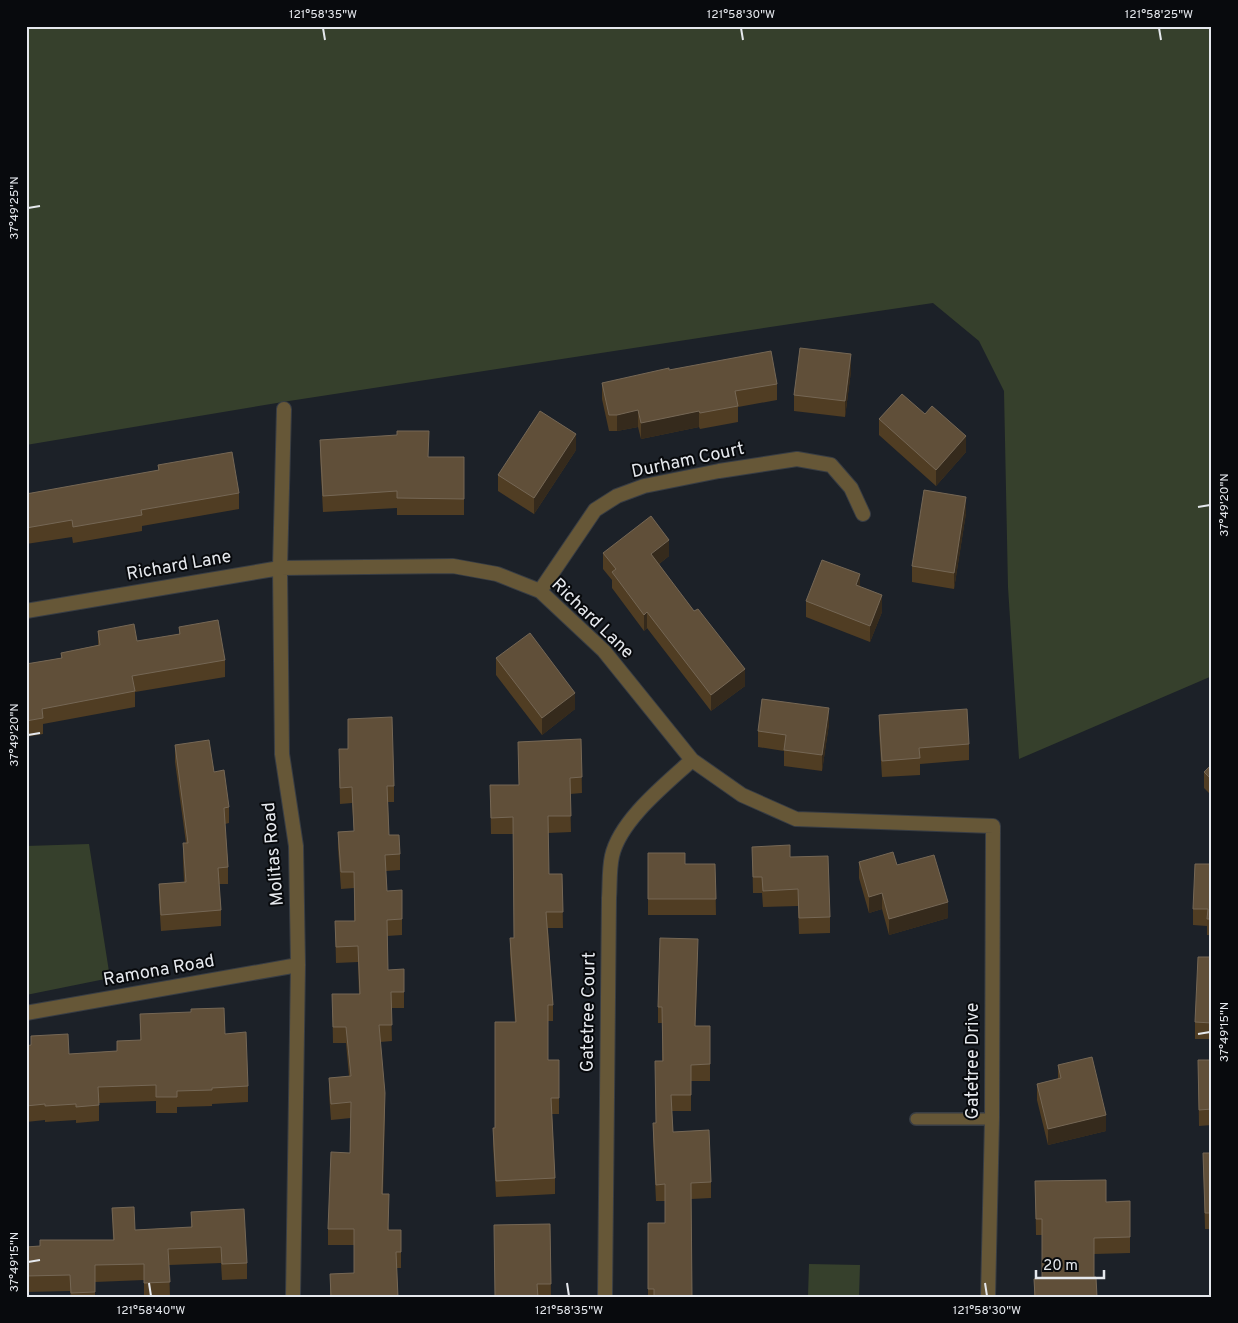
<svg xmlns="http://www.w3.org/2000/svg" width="1238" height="1323" font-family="Overpass,sans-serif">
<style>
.green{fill:#36402c}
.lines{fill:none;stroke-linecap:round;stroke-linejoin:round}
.service-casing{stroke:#383d44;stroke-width:14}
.minor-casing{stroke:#383d44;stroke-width:16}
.service{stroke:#665737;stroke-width:11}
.minor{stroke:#665737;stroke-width:14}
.wall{fill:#503d23}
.shaded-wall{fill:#352a1c}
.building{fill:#604f39;stroke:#756755}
.ticks{fill:none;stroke:#e5e8ed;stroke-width:2}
.labels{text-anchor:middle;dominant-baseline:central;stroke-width:4;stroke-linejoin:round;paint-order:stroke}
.street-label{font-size:18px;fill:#e5e8ed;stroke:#080a0d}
.neatline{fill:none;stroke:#e5e8ed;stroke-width:2}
.ticks-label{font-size:12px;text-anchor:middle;fill:#e5e8ed}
</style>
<rect width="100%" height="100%" fill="#1c2128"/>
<path class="green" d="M26,26H1212V676L1019,759L1008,587L1004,391L979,341L933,303L797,323L289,401L26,445Z
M89,844L110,978L26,995V846Z
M809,1264L860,1265L859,1297H808Z"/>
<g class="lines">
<defs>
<path id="service" d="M916,1119H992"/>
<path id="minor" d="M284,409L280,568L282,754L296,846L298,965L293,1297
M540,591L595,510L617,496L644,486L719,471L797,459L831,465L851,488L863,514
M26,611L280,568L453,566L497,574L540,591L604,651L692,760L742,795L796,819L993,826L992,1119L988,1297
M26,1013L298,965
M605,1297L609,898C610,884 609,870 612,856C620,820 666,784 692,760"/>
</defs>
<use href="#service" class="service-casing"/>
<use href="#minor" class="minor-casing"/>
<use href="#service" class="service"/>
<use href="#minor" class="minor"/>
</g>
<path class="wall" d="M669,370L777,384V400L738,407V422L700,429L699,427L641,439L638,427L617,431H609L602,399V383Z
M851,371L845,417L794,411V395Z
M879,419L966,452L936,486L879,435Z
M320,440L429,457H464V515H397V508L323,512L320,456Z
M576,450L534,514L498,491V475Z
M158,465L239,493V509L142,526V531L73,543L72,537L26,544V494L158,471Z
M966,513L954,589L912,582V566Z
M603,553L669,556L659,564L745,686L711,711L647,628L644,631L612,588V580L603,569Z
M860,587L882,612L870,642L806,617V601Z
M179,627L225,660V677L135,692V707L43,724V734L26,737V664L61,658V653L98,645V631L137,641L179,634Z
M496,658L575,709L542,735L496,675Z
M879,715L969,744V760L920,764V775L882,777L879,731Z
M829,724L822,771L784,766V751L758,747V731Z
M581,739L582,793L570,794L571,832L548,833L549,874H562L563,928H548L553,1005V1021H548V1060H559V1114H552L555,1178V1194L496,1197L493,1144V1128H495L515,1022L510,954V938H514L513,834H491L490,785H519L518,742Z
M175,745L214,772L229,807V823L225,824L228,867V884H219L221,910V926L161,931L159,900V884L184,882L183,859V843H186L175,762Z
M1212,764V796L1204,788V772Z
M339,765L394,786V802H388L389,835L400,854V870L386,871L387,891L402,919V935L387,936L388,970L404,992V1008H391L392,1041L380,1042L385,1109L383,1194L389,1230H401V1268H397L398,1297H330V1274L354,1273V1245H328V1229L350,1153L351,1118L331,1120L329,1094V1078L349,1076L346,1043H333L332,994H359L358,962L336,963L335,921H354V888L341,889L338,848V832L354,831L352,803L340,804Z
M752,847L790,857L830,917V933L799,934L798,906L763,907L762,893H753Z
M648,853L685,864H715L716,915H648Z
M859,862L948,918L889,935L882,909L869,913L859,878Z
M1212,864V935H1207V926L1193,925V909Z
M698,955L695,1026H710V1081H691V1111H672L673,1132L711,1182V1198L691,1199L692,1297H648V1223H665V1201H656L653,1139V1123H656L662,1061V1023H658V1007Z
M1212,957V1039H1195V1022Z
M140,1014L225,1034L248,1086V1102L212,1104V1106L177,1107V1113H156V1101L99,1103V1121L76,1123V1120L45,1122V1120L26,1122V1046L31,1045V1036L69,1054L117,1051L140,1041Z
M1198,1060H1212V1125L1199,1126Z
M1058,1065L1106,1131L1048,1145L1037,1100V1084L1058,1079Z
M1203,1153H1212V1229H1205Z
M1035,1181L1106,1202L1130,1201V1253L1094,1254V1277L1097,1297H1034V1279L1042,1278V1235H1036Z
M112,1208L135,1230L191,1227V1212L247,1263V1279L222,1280L221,1263L169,1265L170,1297H144V1280L95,1282V1297H71L70,1291L26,1292V1247L40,1246L113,1240Z
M550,1224L551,1297H495Z"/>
<path class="shaded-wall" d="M851,354V371L845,417V401Z
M638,410V427L617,431V415Z
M699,411V427L641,439V423Z
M576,434V450L534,514V498Z
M966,436V452L936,486V470Z
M966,497V513L954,589V573Z
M669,540V556L651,570V554Z
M860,574V590L856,585Z
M882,595V612L870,642V626Z
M647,612V628L644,631V615Z
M745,669V686L711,711V695Z
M575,693V709L542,735V718Z
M829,708V724L822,771V755Z
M882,893V909L869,913V897Z
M948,902V918L889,935V919Z
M698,939V955L695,1042V1026Z
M1106,1115V1131L1048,1145V1129Z"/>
<path class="building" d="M800,348L851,354L845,401L794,395Z
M771,351L777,384L735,391L738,406L700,413L699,411L641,423L638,410L617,415H609L602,383L669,368V370Z
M902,394L925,414L932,406L966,436L936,470L879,419Z
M540,411L576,434L534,498L498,475Z
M397,431H429L428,457H464V499L397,498V491L323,496L320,440L397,435Z
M232,452L239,493L141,510L142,515L73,527L72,520L26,528V494L159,470L158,465Z
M924,490L966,497L954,573L912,566Z
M651,516L669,540L651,554L694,611L698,609L745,669L711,695L647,612L644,615L612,572L616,569L603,553Z
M822,560L860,574L856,585L882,595L870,626L806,601Z
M218,620L225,660L132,676L135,691L42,709L43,718L26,721V664L62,658L61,653L100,645L98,631L134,624L137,641L180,634L179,627Z
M530,633L575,693L542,718L496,658Z
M762,699L829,708L822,755L784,750L786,735L758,731Z
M967,709L969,744L919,748L920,758L882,761L879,715Z
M392,717L394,786H387L389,835H399L400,854L385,855L387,891L402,890V919L387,920L388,970L404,969V992H391L392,1025H379L385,1093L382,1194H389L388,1230H401V1252H396L398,1297H331L330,1274L354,1273V1229H328L331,1152L350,1153L351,1102L331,1104L329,1078L351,1076L346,1027H333L332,994H360L358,946L336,947L335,921H355L354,872H341L338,832L354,831L352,787L340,788L339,749H348V719Z
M581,739L582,777L570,778L571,816H548L549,874H562L563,912H546L553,1005H548V1060H559V1098H551L555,1178L496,1181L493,1128H495V1022H516L510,938H514L513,817L491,818L490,785H519L518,742Z
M209,740L214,772L224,770L229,807L224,808L228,867L218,868L221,910L161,915L159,884L186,882L183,843H188L175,745Z
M1212,764V780L1204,772Z
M790,845V857L828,856L830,917L799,918L798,889L763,891L762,877H753L752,847Z
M893,852L897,865L934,855L948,902L889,919L882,893L869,897L859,862Z
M648,853H685V864H715L716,899H648Z
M1195,864H1212V919H1207L1208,909H1193Z
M660,938L698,939L695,1026H710V1064L691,1065V1095H671L673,1132L709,1130L711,1182L691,1183L692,1297H654V1289H648V1223H665V1184L656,1185L653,1123H656L655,1061H663L662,1007H658Z
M1198,957H1212V1023L1195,1022Z
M224,1008L225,1034L246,1032L248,1086L212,1088V1090L177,1091V1097H156V1085L98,1087L99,1105L76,1107V1104L45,1106V1104L26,1106V1046L31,1045V1036L68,1034L69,1054L117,1051V1041L141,1040L140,1014L191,1012V1009Z
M1092,1057L1106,1115L1048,1129L1037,1084L1061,1078L1058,1065Z
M1198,1060H1212V1109L1199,1110Z
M1203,1153H1212V1213H1205Z
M1106,1180V1202L1130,1201V1237L1094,1238V1277H1096L1097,1297H1035L1034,1279L1042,1278V1219H1036L1035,1181Z
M134,1207L135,1230L192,1227L191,1212L244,1209L247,1263L222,1264L221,1247L168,1249L170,1282L144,1283V1264L95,1265V1292L71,1293L70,1275L26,1276V1247L40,1246V1240H114L112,1208Z
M550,1224L551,1284H537L538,1297H495L494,1225Z"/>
<path class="ticks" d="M323,28L325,40M741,28L743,40M1159,28L1161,40M28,208L40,206M1198,507L1210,505M28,735L40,733M1198,1034L1210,1032M28,1262L40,1260M149,1283L151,1296M567,1283L569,1296M985,1283L987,1296"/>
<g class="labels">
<g class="street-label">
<text transform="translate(688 461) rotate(-12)">Durham Court</text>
<text transform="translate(179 566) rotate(-10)">Richard Lane</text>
<text transform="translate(592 619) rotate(44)">Richard Lane</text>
<text transform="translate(274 854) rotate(-95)">Molitas Road</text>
<text transform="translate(159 971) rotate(-10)">Ramona Road</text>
<text transform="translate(589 1012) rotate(-89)">Gatetree Court</text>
<text transform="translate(973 1061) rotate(-90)">Gatetree Drive</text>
</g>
</g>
<rect width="1238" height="1323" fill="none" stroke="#080a0d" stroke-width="55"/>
<path d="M1036 1270v8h68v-8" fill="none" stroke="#e5e8ed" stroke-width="2.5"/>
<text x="1043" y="1270" font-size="15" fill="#e5e8ed" stroke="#080a0d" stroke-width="4" paint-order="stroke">20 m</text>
<rect x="28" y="28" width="1182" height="1268" class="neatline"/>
<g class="ticks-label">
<text x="323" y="18">121°58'35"W</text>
<text x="741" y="18">121°58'30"W</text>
<text x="1159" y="18">121°58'25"W</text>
<text transform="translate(14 208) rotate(-90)" y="4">37°49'25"N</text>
<text transform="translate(1224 505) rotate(-90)" y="4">37°49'20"N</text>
<text transform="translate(14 735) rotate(-90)" y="4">37°49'20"N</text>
<text transform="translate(1224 1032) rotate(-90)" y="4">37°49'15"N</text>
<text transform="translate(14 1262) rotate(-90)" y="4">37°49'15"N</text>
<text x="151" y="1314">121°58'40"W</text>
<text x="569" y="1314">121°58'35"W</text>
<text x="987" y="1314">121°58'30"W</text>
</g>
</svg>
